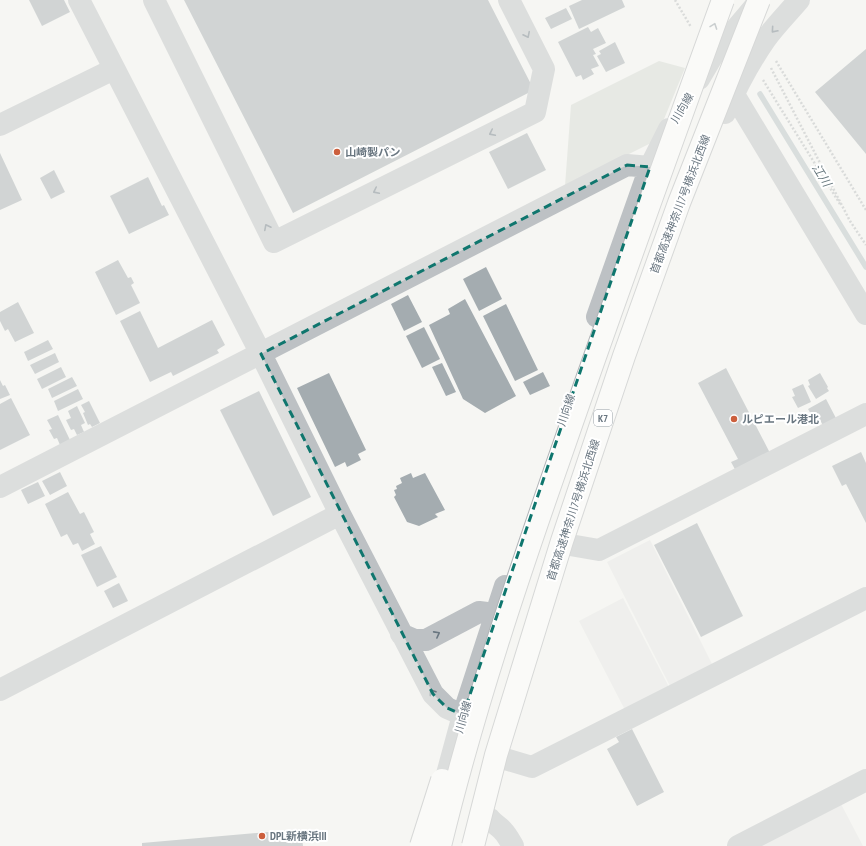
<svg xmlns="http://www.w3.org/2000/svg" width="866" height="846" font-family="'PT Sans Narrow','Noto Sans JP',sans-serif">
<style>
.built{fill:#e6e7e6}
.green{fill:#d5dad3}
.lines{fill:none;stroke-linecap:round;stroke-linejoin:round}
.stream{stroke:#b6c0c4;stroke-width:5.5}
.building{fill:#a4acb0}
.path{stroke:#b7babc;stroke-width:2.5;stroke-dasharray:2 2;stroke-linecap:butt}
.minor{stroke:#bdc1c4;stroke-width:22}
.highway-bridge-casing{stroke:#b1b4b7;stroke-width:24;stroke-linecap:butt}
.highway-bridge{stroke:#fff;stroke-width:22}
.oneway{stroke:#969fa6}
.oneway2{stroke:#697680}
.marked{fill:none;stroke:#0f766e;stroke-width:3;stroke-dasharray:8 5;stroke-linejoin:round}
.poi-dot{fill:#cc5f3d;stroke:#fff;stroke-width:1.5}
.labels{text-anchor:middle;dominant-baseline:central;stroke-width:4;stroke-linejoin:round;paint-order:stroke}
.shield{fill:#fff;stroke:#969fa6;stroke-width:1}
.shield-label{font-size:10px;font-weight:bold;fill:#697680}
.street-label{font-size:11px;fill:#697680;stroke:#fff}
.poi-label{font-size:11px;font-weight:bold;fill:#697680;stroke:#fff;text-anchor:start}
.water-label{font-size:12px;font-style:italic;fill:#65767c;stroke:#fff}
</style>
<rect width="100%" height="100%" fill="#f6f6f3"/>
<path class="built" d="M650,540L713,666L671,688L607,562Z
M623,598L669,687L625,710L579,621Z
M841,804L863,846H760Z"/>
<path class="green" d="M659,61L685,68L655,141L565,186L571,105Z"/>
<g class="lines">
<path class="stream" d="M760,94L866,267"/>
</g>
<path class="building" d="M29,0H64L70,12L42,26Z
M184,0H488L534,90L293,213Z
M582,0H622L625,7L579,29L569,6Z
M566,8L572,19L551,29L545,18Z
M588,27L591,32L598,28L606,43L593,49L596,54L593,55L599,66L591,69L594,74L583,80L581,75L576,77L558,42Z
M615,42L625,63L606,72L597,56L601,54L599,51Z
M866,49V154L815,92Z
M527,133L546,170L508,189L489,152Z
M0,153L22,200L0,210Z
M54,170L65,192L51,199L40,178Z
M148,177L162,206L164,205L169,215L129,234L110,196Z
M118,260L128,278L131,277L134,283L131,285L140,303L116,315L95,272Z
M486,267L502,299L479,311L463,279Z
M408,295L422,322L404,331L391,304Z
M465,299L516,396L485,413L463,399L429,325L450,314L448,309Z
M18,302L34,333L15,342L8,329L5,331L0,321V312Z
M506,304L538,370L515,381L483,316Z
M140,311L158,348L212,320L225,345L217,350L219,353L173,376L171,372L150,382L120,321Z
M424,327L440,359L422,368L406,336Z
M48,340L53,349L28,361L24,352Z
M55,353L59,362L35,374L30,365Z
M442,363L456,392L446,396L432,367Z
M61,367L66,377L42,389L37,379Z
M726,368L771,455L737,473L731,462L738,459L698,383Z
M543,372L550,386L530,395L523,382Z
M329,373L366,450L358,454L361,460L347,467L345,462L335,467L297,388Z
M820,373L828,387L827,388L829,391L816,399L808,386L810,385L808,380Z
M72,377L77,386L52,398L48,389Z
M0,380L3,386L5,385L10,395L0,399Z
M803,384L811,402L798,408L792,397L795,396L792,389Z
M78,389L83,399L58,411L54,401Z
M259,391L311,497L273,516L220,410Z
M11,398L30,435L0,450V404Z
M826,399L838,422L825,429L820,420L815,422L808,409Z
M89,401L100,423L92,427L90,424L88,425L83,413L85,412L81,405Z
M77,406L85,423L81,425L84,432L77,435L74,429L71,430L66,420L71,418L68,411Z
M58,415L70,440L60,445L57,438L54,439L49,430L52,429L47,420Z
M861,452L866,463V523L846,484L842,486L832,466Z
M60,472L67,486L50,495L42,481Z
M411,473L413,478L425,473L445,510L435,514L438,517L419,526L407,522L394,497L396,495L394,490L397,489L396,486L402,483L400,478Z
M38,482L45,496L28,504L21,490Z
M68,492L80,514L84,512L94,532L90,534L95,544L82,551L78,543L73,545L67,534L61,537L45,504Z
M697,523L743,616L701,637L654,545Z
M101,546L117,577L97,587L81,555Z
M119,583L128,601L113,608L104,591Z
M632,729L664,792L637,806L607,749L619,742L616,737Z
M301,829L303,846H142V843Z"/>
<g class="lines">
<path class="path" d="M675,0L691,27
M776,61L866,210
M771,68L850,221L866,245
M763,80L840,204"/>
<path class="minor" d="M79,0L261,354L340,514L433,694L447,708L463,715
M154,0L274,242L535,112L544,69L509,0
M699,79L712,57L756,5
M733,93L866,314
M725,113C736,88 749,63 765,40C775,26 788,13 799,0
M0,125L114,69
M597,317L650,167L669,129
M0,487L627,165L650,167
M570,545L599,550L866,414
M401,634L415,640H426L479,612L495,614
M0,690L340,514
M505,759L532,767L866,598
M440,800L463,715L505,586
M490,819C495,825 499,826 503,831C507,835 510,841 513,846
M738,846L866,780"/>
<defs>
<path id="highway-bridge" d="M421,846L442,780
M440,846C473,710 517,579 563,448C615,298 669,149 723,0
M473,846L496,755L562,541L624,356L679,203L759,0"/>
</defs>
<use href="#highway-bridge" class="highway-bridge-casing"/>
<use href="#highway-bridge" class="highway-bridge"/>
</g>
<defs><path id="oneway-chevron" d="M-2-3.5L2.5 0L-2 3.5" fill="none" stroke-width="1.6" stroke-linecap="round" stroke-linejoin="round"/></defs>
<use class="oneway" href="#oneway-chevron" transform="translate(714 26) rotate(-70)"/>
<g class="oneway2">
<use href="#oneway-chevron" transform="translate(774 30) rotate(131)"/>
<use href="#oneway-chevron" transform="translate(527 35) rotate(64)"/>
<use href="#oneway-chevron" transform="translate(492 133) rotate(154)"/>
<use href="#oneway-chevron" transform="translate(376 191) rotate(154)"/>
<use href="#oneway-chevron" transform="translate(267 227) rotate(-117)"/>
<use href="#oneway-chevron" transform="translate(437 634) rotate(-28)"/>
<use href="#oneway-chevron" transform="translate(432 692) rotate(-124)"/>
</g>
<path d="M0 0H866V846H0ZM627,165L650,167L463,715L447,708L433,694L261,354Z" fill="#f6f6f3" fill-opacity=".55" fill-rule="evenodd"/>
<path class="marked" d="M627,165L650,167L463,715L447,708L433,694L261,354Z"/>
<g class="poi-dot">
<circle cx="337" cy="152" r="4"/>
<circle cx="734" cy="419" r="4"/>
<circle cx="262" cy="836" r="4"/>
</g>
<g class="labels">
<rect class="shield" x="594" y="410" width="18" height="16" rx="3"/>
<g class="shield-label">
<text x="603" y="418">K7</text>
</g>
<g class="street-label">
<text transform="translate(682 108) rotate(-59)">川向線</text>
<text transform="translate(680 204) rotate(-69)">首都高速神奈川7号横浜北西線</text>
<text transform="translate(566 410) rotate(-71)">川向線</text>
<text transform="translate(573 510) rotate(-72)">首都高速神奈川7号横浜北西線</text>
<text transform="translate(463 717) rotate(-74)">川向線</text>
</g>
<g class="poi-label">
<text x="345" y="152">山崎製パン</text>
<text x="742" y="419">ルピエール港北</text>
<text x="270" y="836">DPL新横浜III</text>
</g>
<g class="water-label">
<text transform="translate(822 175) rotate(58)">江川</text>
</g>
</g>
</svg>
